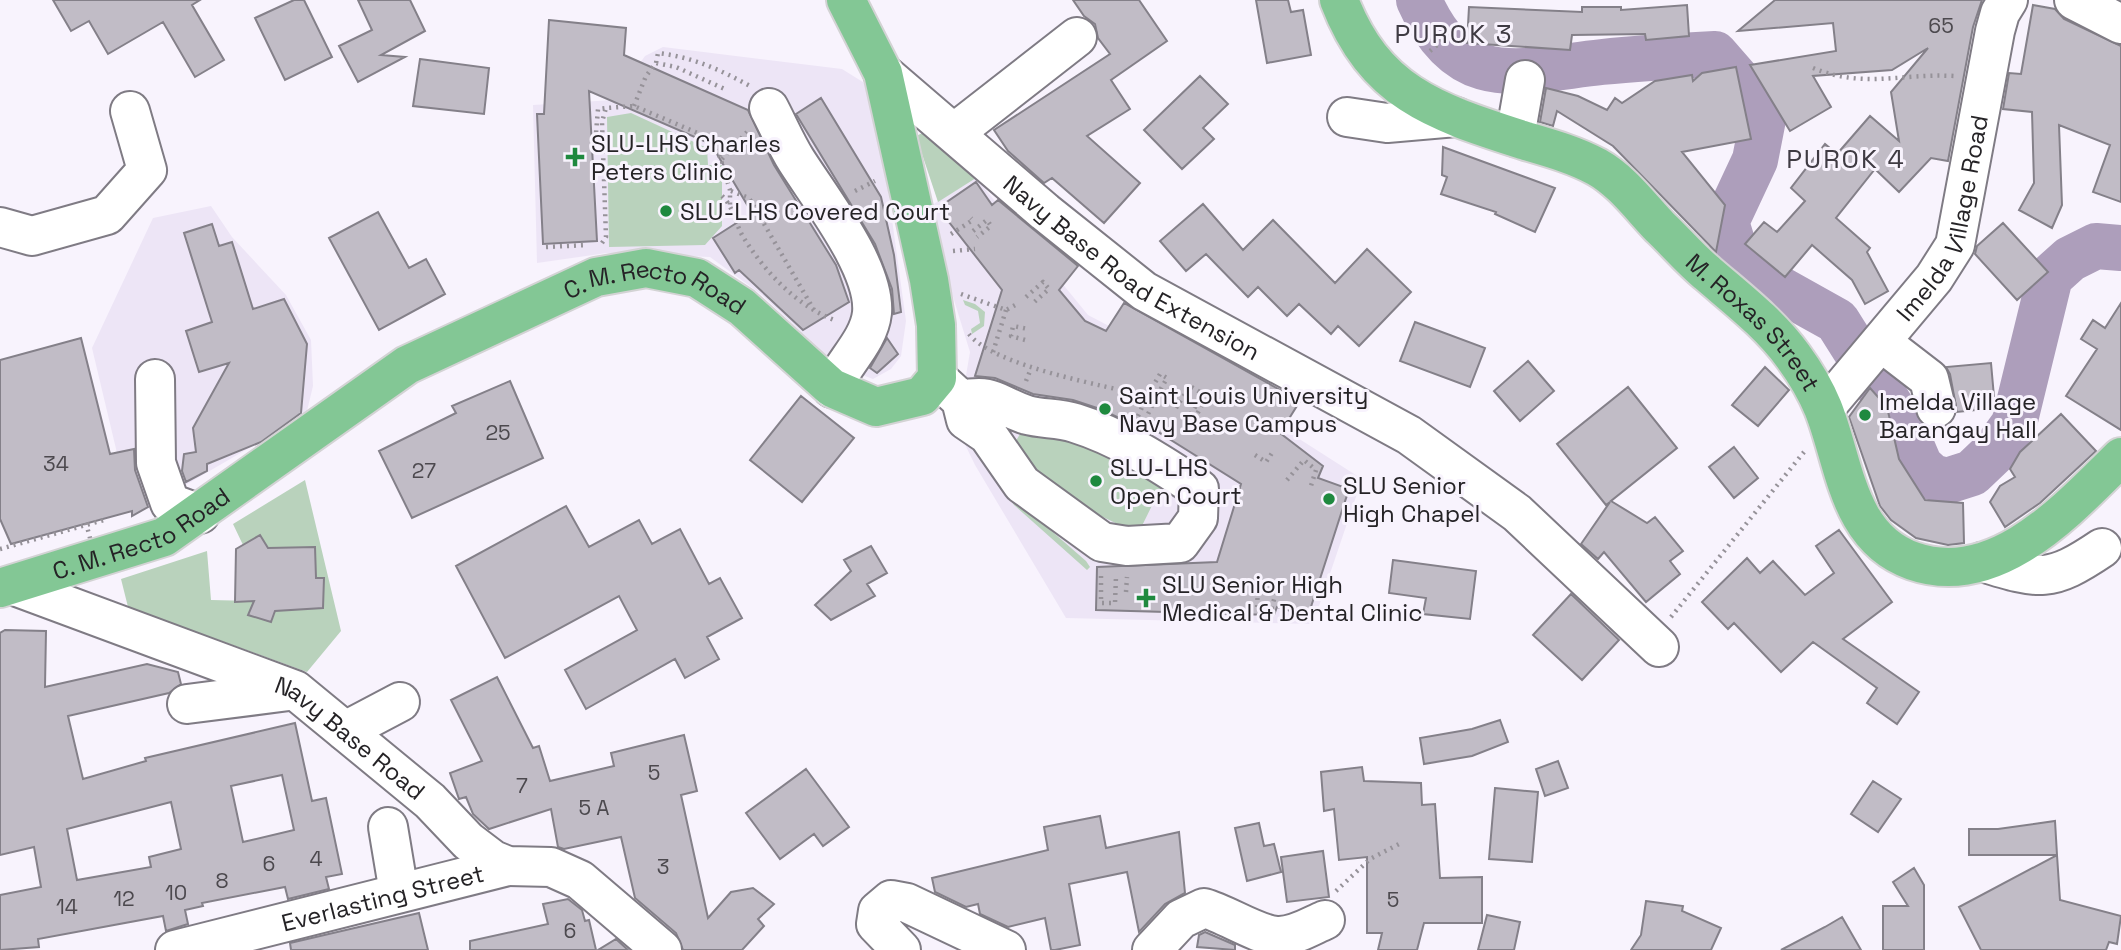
<svg xmlns="http://www.w3.org/2000/svg" width="2121" height="950" font-family="'Space Grotesk',sans-serif">
<style>
.built{fill:#ede5f6}
.green{fill:#b9d2bc}
.lines{fill:none;stroke-linecap:round;stroke-linejoin:round}
.river{stroke:#ad9ebb;stroke-width:46}
.building{fill:#c1bcc6;stroke:#848089;stroke-width:2;fill-rule:evenodd}
.minor-casing{stroke:#7f7b84;stroke-width:42}
.major-casing{stroke:#d3d3d4;stroke-width:42}
.path{stroke:#969299;stroke-width:4.5;stroke-dasharray:2 5;stroke-linecap:butt}
.minor{stroke:#fff;stroke-width:38}
.major{stroke:#83c795;stroke-width:38}
.path-bridge{stroke:#969299;stroke-width:4.5;stroke-dasharray:2 5;stroke-linecap:butt}
.poi-dot{fill:#1f893f;stroke:#f8f3fd;stroke-width:2.5}
.labels{text-anchor:middle;dominant-baseline:central;stroke-width:6;stroke-linejoin:round;paint-order:stroke}
.number-label{font-size:21px;fill:#4c494e}
.poi-label{font-size:24px;fill:#252326;stroke:#f8f3fd;text-anchor:start}
.street-label{font-size:24px;fill:#252326;stroke:#f8f3fd}
.neighbourhood-label{font-size:26px;letter-spacing:2px;fill:#3f3b43;stroke:#f8f3fd}
</style>
<rect width="100%" height="100%" fill="#f8f3fd"/>
<path class="built" d="M663,47L842,69L866,84L886,176L906,321L901,356L891,369L873,379L843,368L826,356L762,295L710,257L607,253L537,263L533,105L613,100L645,56Z
M976,178L1088,315L1180,363L1362,479L1313,624L1066,618L975,465L957,428L970,352L950,287L936,232V218L930,211L935,203Z
M211,206L232,237L286,295L311,340L313,386L306,415L132,516L92,348L153,218Z"/>
<path class="green" d="M631,113L707,148L708,165H722V226L705,245L609,247L607,117Z
M927,131L976,178L938,202L916,136Z
M963,300L975,304L985,312L984,326L972,334L971,329L980,323L978,311L965,305Z
M1054,427L1164,481L1138,534L1027,480L1014,444L1023,429Z
M957,428L1017,501L1086,561L1090,567L1087,570L1014,505Z
M305,480L341,631L307,672L128,607L121,579L207,551L211,600L254,601L248,615L272,621L278,603L316,578L275,560L260,535L243,545L233,524Z"/>
<g class="lines">
<path class="river" d="M1419,0C1460,94 1519,71 1602,62C1640,58 1677,56 1715,54L1749,93L1763,119L1755,160L1726,222L1737,258L1760,278L1837,321L1902,424L1920,466L1932,477L1947,481L1972,473L1993,453L2014,424L2050,277L2070,259L2096,246L2121,248"/>
</g>
<path class="building" d="M53,0H200L192,5L224,60L195,77L163,22L108,54L89,21L71,31Z
M294,0H304L332,57L285,80L255,18Z
M358,0H410L425,31L381,55L405,57L358,82L339,46L372,30Z
M1073,0H1139L1167,41L1111,80L1130,109L1087,136L1140,183L1104,223L1052,178L1044,183L1008,151L994,130L1110,54L1098,38L1095,24L1084,16Z
M1256,0H1288L1291,12L1303,10L1311,55L1267,63Z
M1775,0H1982L1973,27L1948,161L1931,158L1899,192L1875,169L1836,218L1870,248L1867,252L1888,291L1865,304L1852,280L1812,245L1785,277L1745,244L1764,222L1777,232L1805,201L1791,188L1825,144L1837,154L1870,116L1899,141L1891,92L1928,48L1892,70L1813,76L1831,107L1790,131L1750,65L1836,51L1833,23L1738,31Z
M1687,5L1689,36L1646,40L1645,34L1572,35L1570,50L1467,43L1469,7L1582,12V7H1621V10Z
M2033,5L2055,9L2064,19L2121,46V202L2093,192L2110,145L2059,125L2062,205L2052,228L2019,210L2034,183L2032,112L2003,109L2009,73L2021,74Z
M549,20L626,28L624,55L748,110L774,165L836,265L849,302L803,330L739,270L735,273L713,238L752,213L711,144L589,91L597,241L543,244L537,114H544Z
M420,59L489,68L484,114L413,106Z
M1736,67L1751,139L1682,152L1725,205L1716,252L1613,146L1557,111L1553,126L1540,122L1546,88L1578,96L1607,110L1615,98L1622,103L1655,81L1692,75L1693,81L1702,73Z
M1200,76L1228,104L1203,128L1214,139L1182,169L1144,130Z
M821,98L881,197L894,255L901,312L894,314L892,289L875,244L796,114Z
M1443,147L1555,188L1535,232L1495,214L1496,212L1441,194L1447,177L1442,175Z
M976,182L992,205L998,200L1078,266L1059,290L1085,321L1106,331L1124,303L1300,401L1280,433L1323,466L1318,478L1349,489L1308,616L1277,607L1274,615L1096,610L1097,567L1217,562L1241,484L1158,432L1147,431L1100,409L1073,400L1033,394L995,378L975,376L1002,290L938,208Z
M1203,204L1243,250L1273,220L1335,283L1367,249L1411,292L1359,346L1338,326L1331,334L1299,304L1287,316L1258,287L1248,297L1206,254L1186,271L1160,241Z
M378,212L409,268L426,259L445,294L379,330L329,238Z
M2003,223L2048,272L2017,300L1975,254L1977,246Z
M212,224L219,246L232,242L253,309L284,299L307,344L301,413L261,442L207,464V471L186,482L182,471L184,454L196,452L193,428L229,363L199,372L186,331L212,322L184,233Z
M2121,303V430L2066,396L2097,349L2081,339L2093,320L2105,328Z
M1415,322L1485,348L1470,387L1400,361Z
M81,338L110,454L134,449L135,470L148,507L132,516V511L11,544L0,519V360Z
M887,338L898,354L877,373L870,368Z
M1528,361L1554,391L1520,421L1494,391Z
M1991,363L1995,408L1957,412L1950,374L1946,367Z
M1765,367L1789,390L1758,426L1732,405Z
M510,381L543,458L412,518L379,451L456,413L452,406Z
M1628,387L1677,448L1611,501L1647,523L1655,517L1683,551L1670,561L1680,574L1646,602L1604,552L1598,559L1581,544L1610,502L1606,505L1557,444Z
M1870,388L1887,407L1899,459L1925,500L1963,503L1964,543L1948,545L1916,538L1891,520L1880,506L1849,417Z
M801,396L854,438L802,502L750,460Z
M2061,414L2096,451L2040,503L2005,527L1990,502L2000,486L2015,477L2010,469L2020,452Z
M1734,447L1758,478L1734,498L1709,467Z
M566,506L589,547L639,520L652,544L680,529L709,584L720,578L742,618L707,637L719,659L685,678L675,659L586,709L565,670L637,630L619,596L505,658L456,566Z
M1839,530L1892,602L1843,639L1919,692L1897,724L1867,703L1877,688L1813,642L1781,672L1734,623L1728,629L1702,602L1747,558L1760,573L1773,561L1805,595L1834,573L1816,546Z
M260,535L268,548L315,547L316,578H324L323,608L275,611L271,622L248,615L254,601L235,602L236,549Z
M871,546L887,573L867,584L875,596L831,620L815,605L851,571L844,560Z
M1393,560L1476,571L1470,619L1423,614L1426,598L1389,593Z
M1571,594L1619,640L1582,680L1533,635Z
M5,630L46,631L45,687L147,664L178,672L181,684L169,693L68,716L83,779L146,761L145,758L295,723L312,801L326,798L342,874L326,877L329,889L288,899L285,887L202,903L203,906L185,910L188,924L166,931L163,916L38,939L39,947L0,950V895L41,887L34,847L0,855V633ZM282,775L294,830L243,842L231,786ZM171,802L181,849L149,857L151,867L77,880L67,829Z
M497,677L533,748L539,746L550,781L614,766L611,753L684,735L697,791L681,795L708,918L731,892L753,888L774,904L758,919L764,926L742,950H683L676,933L635,898L621,837L564,849L558,847L551,809L489,829L473,814L466,797L459,799L450,773L482,761L451,700Z
M1500,720L1508,742L1472,756L1424,764L1420,738L1472,729Z
M1558,761L1568,788L1545,796L1536,769Z
M1362,767L1364,781L1421,783L1422,805L1435,804L1440,878L1482,877V923H1424L1417,950H1378L1382,933H1367V857L1339,860L1334,809L1324,811L1321,772Z
M806,769L849,827L823,846L814,834L780,859L746,813Z
M1873,781L1901,799L1878,832L1851,814Z
M1495,788L1538,792L1532,862L1489,859Z
M1100,816L1106,848L1179,832L1185,893L1165,904L1139,932L1127,872L1069,884L1080,945L1055,950H1051L1045,918L1008,927L980,914L978,904L966,907L935,892L932,878L1048,850L1044,827Z
M2055,821L2057,855H1969V829H1998Z
M1259,823L1264,846L1274,844L1281,872L1247,881L1235,828Z
M1323,851L1329,897L1287,902L1281,857Z
M2057,855L2060,900L2121,916L2117,944L2109,942L2106,950H1981L1959,907Z
M1914,868L1924,885V950H1883V906H1908L1893,882Z
M568,899L582,910L585,921L589,920L596,950H470V941L548,924L543,904Z
M1646,901L1683,906L1682,911L1721,928L1711,950H1631L1641,935Z
M419,913L428,950H291L290,943Z
M1487,915L1520,922L1514,950H1478Z
M1842,917L1861,950H1781L1825,927Z
M1205,932L1235,945V950L1197,947L1199,935Z
M616,939L628,950H598Z"/>
<g class="lines">
<defs>
<g id="minor">
<path d="M2074,0L2121,24"/>
<path id="s1" d="M883,73L1045,212L1144,291L1409,435L1517,513L1659,647"/>
<path d="M769,108C778,125 786,144 796,160C820,198 876,268 872,313C869,341 843,363 832,388"/>
<path d="M1347,117L1387,123L1456,117"/>
<path d="M954,133L1077,37"/>
<path d="M1515,137L1525,80"/>
<path d="M0,227L32,236L107,215L147,170L130,111"/>
<path d="M1881,342L1929,379L1936,408"/>
<path d="M937,378L961,400L966,420L988,435L1022,484L1102,542L1127,546L1180,543L1198,518L1199,489C1160,463 1120,437 1075,423C1059,418 1042,419 1027,415C996,405 995,393 961,400"/>
<path d="M155,379L156,463L170,503L200,514"/>
<path id="s2" d="M1824,409L1934,278L1955,245L1995,31L2000,13L2008,0"/>
<path d="M1982,562C2040,580 2050,583 2102,548"/>
<path id="s3" d="M12,585L295,690L430,801L468,841L493,860L508,866L551,867L580,880L662,950"/>
<path d="M187,704L289,691"/>
<path d="M345,731L400,702"/>
<path d="M388,827L399,893"/>
<path id="s4" d="M175,950L508,866"/>
<path d="M901,950L876,924L878,911L891,900L907,903L1006,950"/>
<path d="M1152,950L1181,919L1204,908C1226,914 1257,935 1277,936C1294,937 1311,926 1325,920"/>
</g>
<g id="major">
<path id="s5" d="M1339,0C1375,94 1436,112 1526,141C1550,148 1575,155 1597,167C1622,181 1640,206 1660,227C1676,242 1690,259 1707,273C1737,299 1769,323 1793,356C1804,371 1816,391 1823,408C1845,463 1847,538 1913,561C1996,590 2068,509 2121,457"/>
<path id="s6" d="M0,588L164,537L407,365L596,277L646,268L697,278L742,307L832,388L876,407L922,396L937,378L936,325L929,280L883,73L846,0"/>
</g>
</defs>
<use href="#minor" class="minor-casing"/>
<use href="#major" class="major-casing"/>
<path class="path" d="M1430,51L1456,30
M656,63L658,53C692,57 721,70 750,86
M1813,68C1864,89 1902,73 1954,76
M634,106L646,76L656,63L676,67L727,90
M592,138L596,133L598,109L606,108
M722,159L747,132
M731,191L749,198L814,310
M855,191L875,181
M722,196C733,206 735,222 742,235C764,271 797,307 837,321
M973,231L987,220L991,226L977,237
M951,234L973,220L971,218
M602,243L606,237L602,122L606,108L634,106L707,137L720,157L730,190V208
M546,247L587,245
M953,251L975,249
M961,294L1006,310L1019,303
M1026,297L1043,282L1049,289L1032,304
M969,334C993,366 1106,386 1147,396
M1025,340L1011,336L1013,326L1028,329
M993,352L1006,310
M1026,381L1030,371
M1152,388L1160,374L1167,378L1159,392
M1202,405L1195,418L1205,424
M1176,408L1190,386L1203,394L1189,417
M1138,416L1145,401
M1145,420L1153,404
M1255,455L1266,462L1274,450
M1287,480L1304,460L1316,470L1310,489
M0,549L104,520
M1101,576V603H1115L1116,576
M1258,584L1257,610H1271L1277,589
M1241,591H1243
M1126,592L1127,577
M1671,617L1804,452
M1336,891L1370,859L1401,843"/>
<use href="#minor" class="minor"/>
<use href="#major" class="major"/>
<path class="path-bridge" d="M86,523L90,538"/>
</g>
<g class="poi-dot">
<path d="M571.5 146.5h7v7h7v7h-7v7h-7v-7h-7v-7h7z"/>
<circle cx="666" cy="211" r="7"/>
<circle cx="1105" cy="409" r="7"/>
<circle cx="1865" cy="415" r="7"/>
<circle cx="1096" cy="481" r="7"/>
<circle cx="1329" cy="499" r="7"/>
<path d="M1142.5 587.5h7v7h7v7h-7v7h-7v-7h-7v-7h7z"/>
</g>
<g class="labels">
<g class="number-label">
<text x="1941" y="25">65</text>
<text x="498" y="432">25</text>
<text x="56" y="463">34</text>
<text x="424" y="470">27</text>
<text x="654" y="772">5</text>
<text x="522" y="785">7</text>
<text x="594" y="807">5 A</text>
<text x="316" y="858">4</text>
<text x="269" y="863">6</text>
<text x="663" y="866">3</text>
<text x="222" y="880">8</text>
<text x="176" y="892">10</text>
<text x="124" y="898">12</text>
<text x="1393" y="899">5</text>
<text x="67" y="906">14</text>
<text x="570" y="930">6</text>
</g>
<g class="poi-label">
<text x="591" y="143">SLU-LHS Charles<tspan x="591" dy="28">Peters Clinic</tspan></text>
<text x="680" y="211">SLU-LHS Covered Court</text>
<text x="1119" y="395">Saint Louis University<tspan x="1119" dy="28">Navy Base Campus</tspan></text>
<text x="1879" y="401">Imelda Village<tspan x="1879" dy="28">Barangay Hall</tspan></text>
<text x="1110" y="467">SLU-LHS<tspan x="1110" dy="28">Open Court</tspan></text>
<text x="1343" y="485">SLU Senior<tspan x="1343" dy="28">High Chapel</tspan></text>
<text x="1162" y="584">SLU Senior High<tspan x="1162" dy="28">Medical &amp; Dental Clinic</tspan></text>
</g>
<g class="street-label">
<text stroke="none"><textPath href="#s2" startOffset="231">Imelda Village Road</textPath></text>
<text stroke="none"><textPath href="#s1" startOffset="317">Navy Base Road Extension</textPath></text>
<text stroke="none"><textPath href="#s6" startOffset="740">C. M. Recto Road</textPath></text>
<text stroke="none"><textPath href="#s5" startOffset="542">M. Roxas Street</textPath></text>
<text stroke="none"><textPath href="#s6" startOffset="152">C. M. Recto Road</textPath></text>
<text stroke="none"><textPath href="#s3" startOffset="374">Navy Base Road</textPath></text>
<text stroke="none"><textPath href="#s4" startOffset="214">Everlasting Street</textPath></text>
</g>
<g class="neighbourhood-label">
<text x="1454" y="34">PUROK 3</text>
<text x="1846" y="159">PUROK 4</text>
</g>
</g>
</svg>
